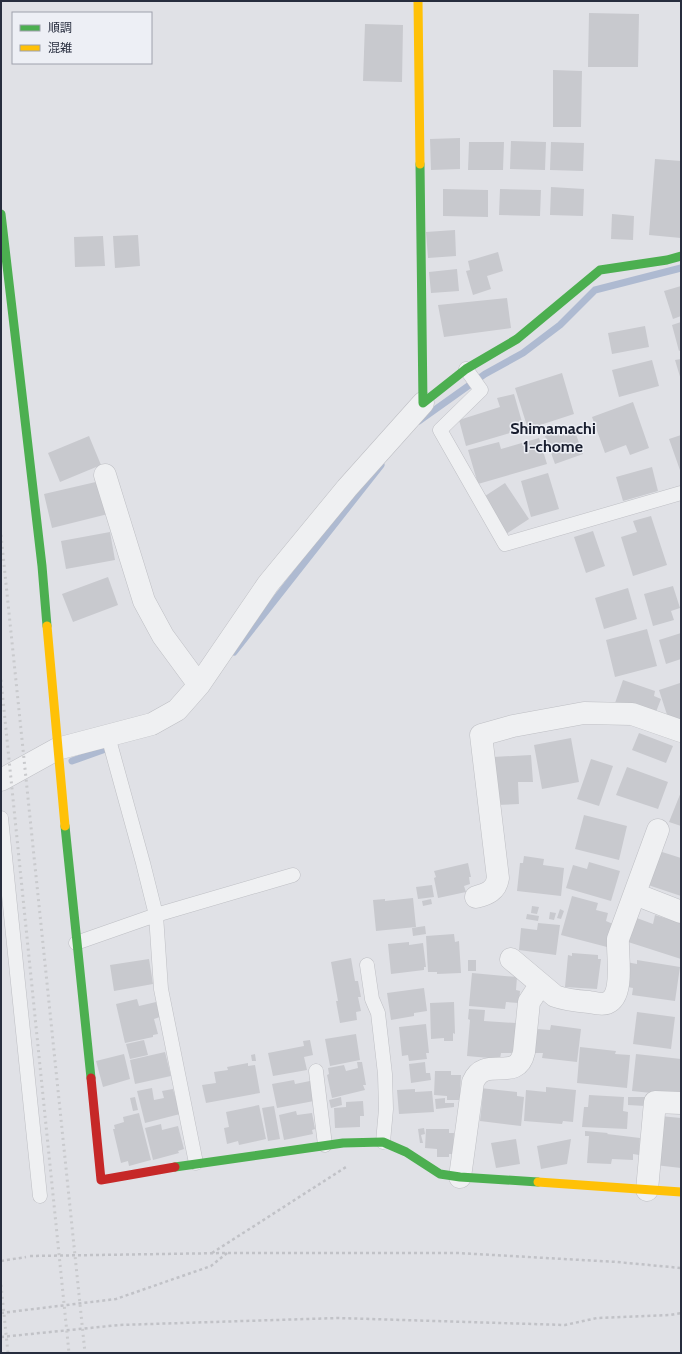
<svg xmlns="http://www.w3.org/2000/svg" width="682" height="1354" font-family="Cabin,'Noto Sans JP',sans-serif">
<style>
.lines{fill:none;stroke-linecap:round;stroke-linejoin:round}
.stream{stroke:#aebad1;stroke-width:7}
.building{fill:#c8c9ce}
.lane-casing{stroke:#bebfc4;stroke-width:15}
.street-casing{stroke:#bebfc4;stroke-width:23}
.path{stroke:#c1c2c7;stroke-width:2.5;stroke-dasharray:3 3;stroke-linecap:butt}
.lane{stroke:#eff0f2;stroke-width:14}
.street{stroke:#eff0f2;stroke-width:22}
.fast{stroke:#4caf50;stroke-width:9}
.slow{stroke:#ffc107;stroke-width:9}
.jam{stroke:#c62828;stroke-width:9}
.rail{stroke:#c9cacd;stroke-width:3;stroke-dasharray:2 4;stroke-linecap:butt}
.labels{text-anchor:middle;dominant-baseline:central;stroke-width:3;stroke-linejoin:round;paint-order:stroke}
.neighbourhood-label{font-size:16px;font-weight:bold;fill:#191e2f;stroke:#edeff5}
</style>
<rect width="100%" height="100%" fill="#e0e1e6"/>
<g class="lines">
<path class="stream" d="M419,421L485,374L523,353L560,325L595,290L681,268
M234,652L381,465
M72,761L114,746"/>
</g>
<path class="building" d="M589,13L639,14L638,67H588Z
M365,24L403,25L402,82L363,81Z
M553,70L582,71L581,127H553Z
M460,138V169L431,170L430,139Z
M511,141L546,142L545,170L510,169Z
M469,142H504L503,170H468Z
M551,142L584,143L583,171L550,170Z
M655,159L681,161V238L649,235Z
M551,187L584,189L583,216L550,215Z
M443,189L488,190V217L443,216Z
M500,189L541,190L540,216L499,215Z
M612,214L634,216L633,240L611,239Z
M455,230L456,256L428,258L426,232Z
M138,235L140,266L115,268L113,236Z
M103,236L105,266L75,267L74,237Z
M498,252L503,271L487,276L491,289L473,295L466,271L470,270L468,261Z
M457,269L459,291L431,293L429,272Z
M681,286V316L673,319L664,291Z
M507,298L511,328L444,337L438,305Z
M681,322V350L679,351L672,325Z
M645,326L649,347L612,354L608,333Z
M681,359V380L675,360Z
M652,360L659,386L619,397L612,370Z
M562,373L574,414L528,429L515,388Z
M514,394L524,429L466,446L459,420L500,407L497,398Z
M633,402L649,448L630,455L626,445L605,453L592,417Z
M573,426L583,454L555,464L545,436Z
M681,435V473L669,439Z
M89,436L101,465L60,482L48,453Z
M539,438L547,464L478,484L468,450L499,442L501,449Z
M652,467L658,491L623,501L616,477Z
M548,473L559,509L531,517L521,481Z
M100,481L108,514L52,528L44,494Z
M505,483L529,519L506,534L482,498Z
M651,516L667,565L633,576L621,537L637,532L633,521Z
M593,531L605,566L586,573L574,537Z
M110,532L115,560L66,569L61,541Z
M108,577L118,605L73,622L62,594Z
M673,586L680,608L671,611L674,620L653,626L644,594Z
M628,588L637,619L604,629L595,598Z
M647,629L657,666L615,677L606,640Z
M681,633V659L666,664L659,640Z
M623,680L655,691L654,696L661,699L654,717L615,703Z
M680,683L681,721L670,724L659,690Z
M639,733L673,746L666,763L632,750Z
M571,738L579,782L542,789L534,745Z
M531,755L533,782H518L519,804L496,805L493,757Z
M591,759L613,766L599,806L577,799Z
M627,767L668,782L658,809L616,795Z
M681,792V826L669,822Z
M584,815L627,826L619,860L575,849Z
M659,851L681,858V896L648,885Z
M524,856L544,859L543,865L564,868L561,896L517,891L520,863H523Z
M589,862L620,871L611,901L566,888L573,865L587,869Z
M468,863L471,877H469L470,884L464,886L466,892L438,898L434,878L436,877L434,871Z
M432,885L434,897L418,899L416,887Z
M572,896L598,903L596,910L608,913L606,921L613,924L607,947L561,935Z
M413,898L416,927L376,931L373,900L385,899V901Z
M431,899L432,904L423,906L422,901Z
M532,906L539,907L537,914L531,913Z
M560,909L564,911L561,919L557,918Z
M550,912L556,913L554,920L549,919Z
M527,914L539,916L538,921L526,919Z
M655,915L681,923V959L625,941L634,917L653,924Z
M538,923L560,925L556,955L519,950L521,928L537,930Z
M425,926L426,934L413,936L412,928Z
M454,934L455,942L459,941L461,973L437,974V972H428L426,936Z
M409,942V945L423,943L426,967H424V970L391,974L388,944Z
M572,953L598,955V959H601L597,989L565,987L568,955L572,956Z
M351,958L355,981H358L361,997H358L361,1011L356,1012L357,1020L340,1023L336,1001H338L331,962Z
M149,959L153,984L114,991L110,965Z
M468,960H476V971H468Z
M637,960L680,967L675,1001L632,995L633,988L622,986L626,962L637,964Z
M472,973L517,977L516,990L520,991L519,1003L506,1002L505,1009L469,1006Z
M424,988L427,1011L414,1013V1016L391,1020L387,993Z
M137,999L139,1006L156,1002L160,1017L154,1019L158,1034L153,1035V1037L125,1043L116,1004Z
M454,1002L455,1034L453,1033V1041H444V1038L431,1039L430,1003Z
M469,1009L485,1010L484,1021L516,1023L514,1053H501L500,1059L467,1056L470,1020L468,1019Z
M637,1012L675,1017L671,1049L633,1044Z
M426,1024L429,1053H426L427,1059L409,1061L408,1055L402,1056L399,1027Z
M551,1025L581,1029L577,1062L542,1058L543,1053H535L537,1029L550,1030Z
M356,1034L360,1060L330,1066L325,1039Z
M144,1040L148,1055L130,1059L126,1044Z
M310,1040L313,1055L304,1057L307,1070L273,1076L268,1053L304,1046L303,1041Z
M580,1047L616,1051L615,1054L630,1055L627,1088L577,1083Z
M165,1052L171,1076L135,1084L130,1060Z
M124,1054L130,1079L103,1087L96,1061Z
M255,1054L256,1061H252L251,1055Z
M636,1054L681,1059V1096L632,1091Z
M357,1062H362L366,1085H363L365,1090L332,1098L327,1075L329,1074L328,1068L344,1065L346,1071L358,1068Z
M425,1062L426,1073H430L431,1080L411,1083L409,1064Z
M248,1063V1066L255,1065L260,1093L206,1103L202,1085L216,1083L214,1072L228,1070L227,1067Z
M435,1071H451V1075H461L460,1100H447V1096L434,1095Z
M294,1080L295,1084L310,1081L314,1101L277,1108L272,1084Z
M546,1087L576,1090L573,1122L563,1121L562,1124L524,1121L526,1090L546,1092Z
M152,1088L154,1100L164,1098L162,1091L173,1089L180,1114L145,1123L137,1091Z
M480,1088L517,1092V1096L524,1097L521,1126L480,1121L483,1093H479Z
M415,1089V1092L432,1091L434,1112L399,1114L397,1090Z
M589,1095L624,1097L623,1111L628,1112L627,1129L582,1127L584,1107H588Z
M135,1097L138,1110L133,1111L130,1098Z
M341,1097L342,1105L331,1108L329,1100Z
M628,1097H646L645,1106L628,1105Z
M445,1098V1103H454V1107L436,1109L435,1099Z
M363,1101L364,1116H360V1127L335,1128L334,1108L346,1107V1102Z
M259,1105L266,1139L239,1145L238,1141L227,1144L224,1128L229,1127L226,1112Z
M274,1106L280,1139L268,1141L262,1108Z
M296,1111L297,1115L312,1113L315,1129L312,1130L313,1134L284,1140L279,1115Z
M139,1113L151,1160L129,1166L128,1161L121,1163L113,1129H115L114,1125L124,1122L123,1117Z
M660,1116L681,1118V1168L655,1165Z
M161,1124L162,1130L178,1126L184,1149L178,1151L179,1153L153,1160L145,1128Z
M424,1128L425,1134L421,1135L423,1143H420L418,1129Z
M426,1129H449V1133H454L453,1154H449V1157H437V1149L425,1148Z
M585,1131L608,1133L607,1134L640,1138L639,1155L633,1154V1160L612,1159L611,1164L587,1163L589,1136H585Z
M516,1139L520,1164L496,1168L491,1143Z
M571,1139L567,1164L541,1169L537,1146Z"/>
<g class="lines">
<defs>
<path id="lane" d="M466,369L481,390L440,430L505,544L681,493
M108,736L143,863L156,915L161,989L196,1163
M1,818L40,1196
M76,943L156,915L293,875
M367,965L372,999L378,1013L385,1074L386,1109L383,1142
M316,1071L325,1145"/>
<path id="street" d="M105,475L144,601L163,636L199,685
M1,780L57,749L152,724L177,710L199,685L268,584L347,488L423,403
M635,894L681,912
M476,897C487,894 496,891 498,878L481,735L513,726L584,713L632,714L681,731
M511,959L555,996C566,1000 577,1001 589,1002C594,1003 602,1005 607,1003C625,996 617,955 618,939L658,830
M460,1177L473,1082C485,1054 517,1084 524,1052L529,1002L540,985
M647,1190L655,1102L681,1103"/>
</defs>
<use href="#lane" class="lane-casing"/>
<use href="#street" class="street-casing"/>
<path class="path" d="M212,1253L346,1167
M30,1256L227,1253H458L617,1262L681,1268
M1,1261L26,1257
M1,1313L116,1299L211,1266L227,1253
M1,1337L119,1325L338,1318L565,1325L597,1318L670,1315L681,1313"/>
<use href="#lane" class="lane"/>
<use href="#street" class="street"/>
<path class="fast" d="M420,164L423,403L466,369L517,339L600,270L667,260L681,256
M1,214L42,566L47,626
M65,826L91,1078
M175,1167L343,1143L383,1142L406,1152L440,1174L460,1177L538,1182"/>
<path class="slow" d="M418,1L420,164
M47,626L65,826
M538,1182L681,1192"/>
<path class="jam" d="M91,1078L101,1180L175,1167"/>
<path class="rail" d="M1,535L85,1353
M1,680L69,1353
M1,1285L8,1353"/>
</g>
<g class="labels">
<g class="neighbourhood-label">
<text x="553" y="428">Shimamachi<tspan x="553" dy="18">1-chome</tspan></text>
</g>
</g>
<rect width="682" height="1354" fill="none" stroke="#272d3e" stroke-width="4"/>
<rect x="12" y="12" width="140" height="52" fill="#edeff5" stroke="#9ea1ac"/>
<rect x="20" y="25" width="20" height="6" fill="#4caf50" stroke="#9ea1ac"/>
<text x="48" y="32" font-size="12" fill="#272d3e">順調</text>
<rect x="20" y="45" width="20" height="6" fill="#ffc107" stroke="#9ea1ac"/>
<text x="48" y="52" font-size="12" fill="#272d3e">混雑</text>
</svg>
